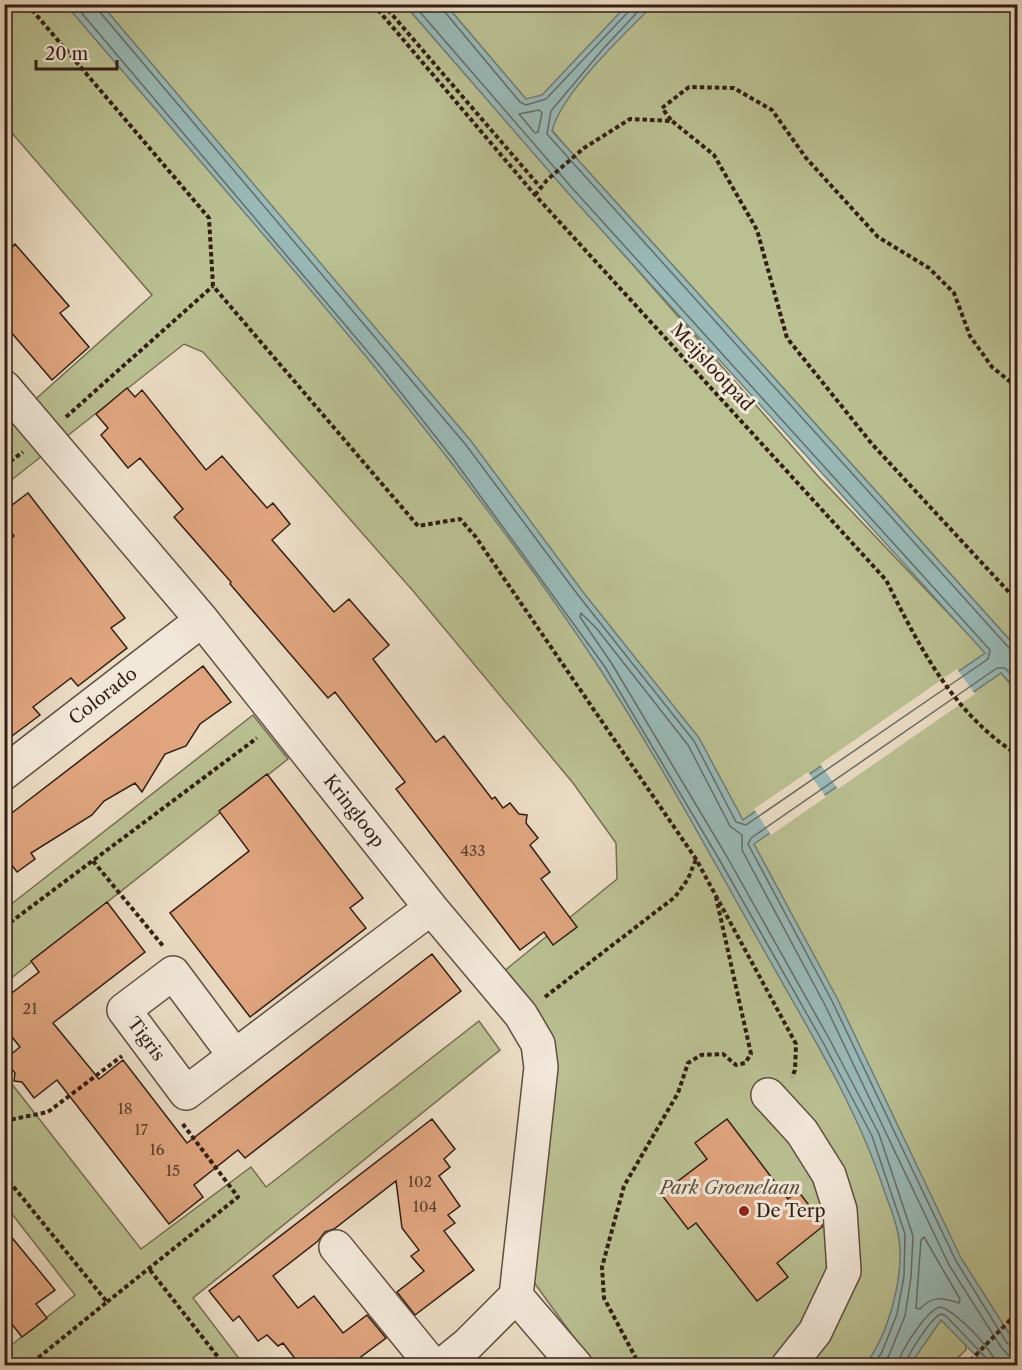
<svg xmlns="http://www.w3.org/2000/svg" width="1022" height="1370" font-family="'Libre Caslon Text',serif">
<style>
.green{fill:#bac092;stroke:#766f53;stroke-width:1.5}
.water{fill:#99bab9;stroke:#707c77;stroke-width:1.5}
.pier{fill:#ebdcc4}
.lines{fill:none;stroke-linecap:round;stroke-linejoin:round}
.shore{stroke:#666c66;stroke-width:1.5}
.building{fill:#e0a57f;stroke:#321e14;stroke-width:1.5}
.minor-casing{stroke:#604e40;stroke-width:36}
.path{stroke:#321e14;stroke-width:4;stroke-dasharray:4.5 3;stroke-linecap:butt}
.minor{stroke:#f2e8d9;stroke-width:33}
.poi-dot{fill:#8f2418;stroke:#f2e8d9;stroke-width:2}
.labels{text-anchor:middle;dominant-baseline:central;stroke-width:6;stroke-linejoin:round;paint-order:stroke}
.number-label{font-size:15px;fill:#5e402f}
.street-label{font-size:18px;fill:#321e14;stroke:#f2e8d9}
.park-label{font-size:18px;font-style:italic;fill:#5b4f3a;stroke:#f2e8d9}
.poi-label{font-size:18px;fill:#321e14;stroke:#f2e8d9;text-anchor:start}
</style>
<rect width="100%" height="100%" fill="#ebdcc4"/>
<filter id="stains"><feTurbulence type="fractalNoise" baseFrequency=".00333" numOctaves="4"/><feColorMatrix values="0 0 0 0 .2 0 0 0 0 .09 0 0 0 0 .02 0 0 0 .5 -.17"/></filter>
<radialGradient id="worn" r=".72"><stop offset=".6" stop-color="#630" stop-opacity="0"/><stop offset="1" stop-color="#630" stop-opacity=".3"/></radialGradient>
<path class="green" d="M5,5H405L818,476L986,653L743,820L753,843L1001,673L1017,691V1346L961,1260L966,1350L950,1365H594L533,1281L547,1062L498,976L617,879L616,843L573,783L414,592L203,352L184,344L5,485V429L30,409L28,406L152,295L5,125Z
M446,5H1017V648L568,149Z
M253,715L288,759L5,983V909Z
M479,1021L500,1050L193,1298L244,1365H5V1350L75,1295L5,1205L4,1074L141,1249L251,1167L266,1187Z"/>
<path class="water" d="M66,5H102L471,441L583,592L699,738L743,820L985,653L568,193L405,5H446L526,99L542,95L627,5H653C625,34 561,93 552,131L1017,648V691L1001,673L754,844L837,998L961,1258L1017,1346V1365H985L941,1320L910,1365H865C889,1334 906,1272 898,1233C895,1218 888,1202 883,1187C854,1101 805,1024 761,945C709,853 658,758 600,669C444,432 249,220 66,5Z"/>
<path class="pier" d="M957,669L975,694L838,789L820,764Z
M808,772L826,797L771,835L754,809Z"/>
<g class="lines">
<path class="shore" d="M74,4L379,365L454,460L605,667L719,859L825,1046L872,1136L905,1234L904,1276L897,1314L882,1352L873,1366
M98,4L99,11L466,445L578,595L694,741L736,822L746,825L988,659L990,650L573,189L413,4
M442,4L444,11L520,102L526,105L546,99L629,11L631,4
M645,4L603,49L551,111L547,134L1010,649L1018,651
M539,110L542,113L538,132L535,133L519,114Z
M1018,682L1005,668H997L751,838L748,844L832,1001L956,1261L1007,1343L1018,1350
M924,1237L960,1299L959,1303C943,1298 932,1295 920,1309L916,1308L921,1240Z
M882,1366L889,1355L905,1316L911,1277L913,1236L879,1134L831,1042L726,855L612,664L580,617L581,613L597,629L688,745L730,826L742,835V850L825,1005L949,1265L1001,1347L1008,1355L1018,1357
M898,1366C899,1352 927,1310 940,1307C954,1309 996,1352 996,1366
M905,1366C907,1355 931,1318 941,1314L946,1316L987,1359L989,1366"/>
</g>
<path class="building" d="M15,244L69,306L60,313L89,347L52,380L4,324V256Z
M127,388L135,397L142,390L206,470L222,456L267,508L273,503L290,524L272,540L334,612L349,599L389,645L373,659L436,742L444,736L492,799L495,797L503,808L510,803L519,814L527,815L526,823L538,838L530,845L550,872L541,879L577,927L553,945L544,932L520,950L396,789L405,782L335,692L328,698L230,584L231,582L174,517L183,509L140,458L128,468L101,435L108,428L96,414Z
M28,493L125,618L111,628L127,648L78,686L71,678L33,707L40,715L4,742V545L14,536L4,523V511Z
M203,666L231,702L200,724L186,746L165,754L142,792L135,783L104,801L92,815L31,853L35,859L17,872L4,855V819Z
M267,774L363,898L350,908L366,928L250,1017L170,913L249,851L219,811Z
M107,902L145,952L53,1023L99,1079L123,1060L187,1143L432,954L461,991L245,1158L238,1150L194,1185L203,1197L169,1224L57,1080L34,1098L22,1082L14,1081L15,1073L4,1060L20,1047L4,1027V999L39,972L31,961Z
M432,1119L455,1149L444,1159L450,1167L439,1176L460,1206L448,1215L455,1223L444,1231L474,1270L415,1315L397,1292L424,1271L411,1256L419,1250L402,1228L396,1181L334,1229L325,1232L318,1241L273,1276L298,1308L314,1296L343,1333L367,1315L386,1338L350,1365H300L283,1343L278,1346L267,1335L258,1341L239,1316L233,1321L209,1291Z
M727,1119L788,1199L798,1191L822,1222V1227L777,1263L788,1277L757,1301L696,1223L688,1229L661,1194L707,1159L695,1143Z
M4,1228L55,1290L36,1304L47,1318L22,1337L4,1314Z"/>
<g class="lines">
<defs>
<path id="minor" d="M4,387L202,620L431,908L521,1015L538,1044L541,1067L516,1296L468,1344L441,1366
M4,773L202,620
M235,1056L173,973L124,1010L186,1093L431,908
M768,1095L802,1132L829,1175L840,1210L844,1271L815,1332L788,1366
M336,1247L433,1366
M516,1296L576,1366"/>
</defs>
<use href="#minor" class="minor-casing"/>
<path class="path" d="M27,4L209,218L213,286L418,526L460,519L475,536L696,859L796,1044L795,1070L792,1077
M373,4L535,195L886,580C919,646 953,714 1018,755
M383,4L541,188
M671,120L662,108L689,87L734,88L772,110L806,158L878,237L929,268L954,293L970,336L992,367L1018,388
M535,195L547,180L584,148L630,119L672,121L714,155L757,230L787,338L872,444L1018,602
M66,417L213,286
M4,466L23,452
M93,861L163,946
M4,927L257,738
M545,997L675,897L688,879L696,859
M4,1121L48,1112L122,1056
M4,1175L107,1302L28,1366
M150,1270L225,1366
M107,1302L238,1197L182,1123
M640,1366L604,1298L602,1267L624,1186L678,1093L688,1063L701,1055L723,1054L736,1065L745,1063L751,1054L716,897
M965,1366L1018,1312"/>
<use href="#minor" class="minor"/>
</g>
<circle class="poi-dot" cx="744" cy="1211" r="6"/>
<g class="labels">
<g class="number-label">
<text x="473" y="850">433</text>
<text x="30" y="1008">21</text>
<text x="125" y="1108">18</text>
<text x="141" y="1129">17</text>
<text x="157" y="1149">16</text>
<text x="173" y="1170">15</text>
<text x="420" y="1181">102</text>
<text x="425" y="1206">104</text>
</g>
<g class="street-label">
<text transform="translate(712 367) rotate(47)">Meijslootpad</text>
<text transform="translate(103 696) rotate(-38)">Colorado</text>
<text transform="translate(354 811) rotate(52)">Kringloop</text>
<text transform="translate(146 1039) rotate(53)">Tigris</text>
</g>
<g class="park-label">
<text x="730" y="1188">Park Groenelaan</text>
</g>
<g class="poi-label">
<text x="756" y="1211">De Terp</text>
</g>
</g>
<rect width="1022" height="1370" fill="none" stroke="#ebdcc4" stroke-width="24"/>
<rect x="6" y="6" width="1010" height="1358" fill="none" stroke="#321e14" stroke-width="3"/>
<rect x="12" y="12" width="998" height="1346" fill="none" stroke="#321e14" stroke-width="1.5"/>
<path d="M36 60v9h81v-9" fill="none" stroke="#321e14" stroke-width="3"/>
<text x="45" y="60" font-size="18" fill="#321e14" stroke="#f2e8d9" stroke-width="4.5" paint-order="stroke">20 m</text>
<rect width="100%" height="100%" filter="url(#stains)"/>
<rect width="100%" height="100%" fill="url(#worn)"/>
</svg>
